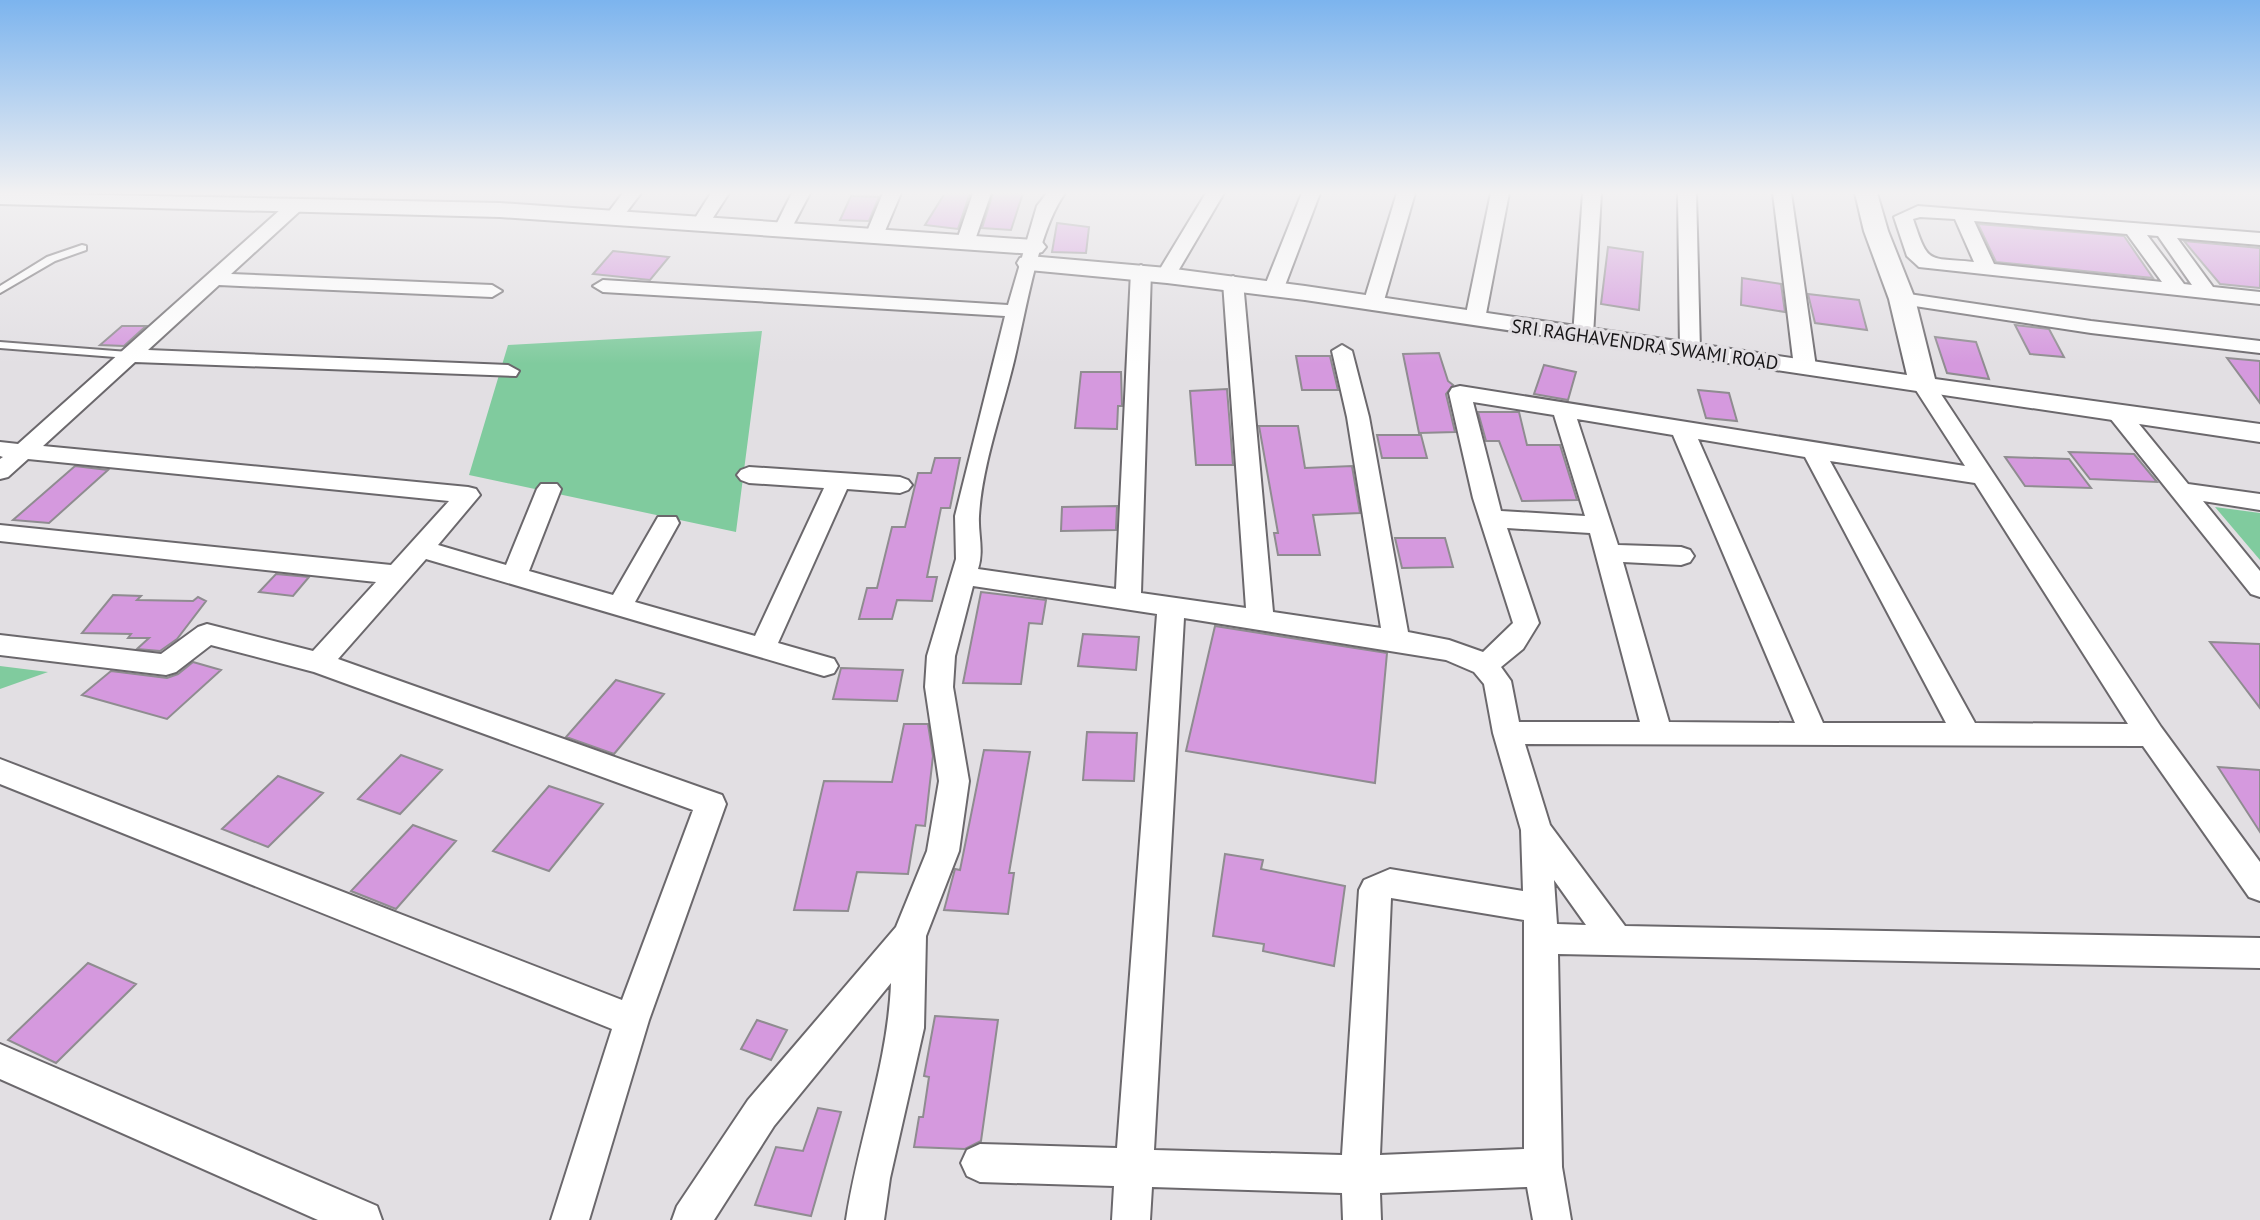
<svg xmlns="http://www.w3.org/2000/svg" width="2260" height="1220" font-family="'PT Sans',sans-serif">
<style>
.green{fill:#80cb9e}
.building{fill:#d599de;stroke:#8f8c90;stroke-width:2}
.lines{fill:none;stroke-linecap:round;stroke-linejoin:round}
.service-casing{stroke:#6b686c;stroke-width:4}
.minor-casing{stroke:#6b686c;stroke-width:4}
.tertiary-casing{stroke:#6b686c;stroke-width:4}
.service{fill:#fff;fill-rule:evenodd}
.minor{fill:#fff;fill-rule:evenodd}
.tertiary{fill:#fff;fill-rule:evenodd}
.labels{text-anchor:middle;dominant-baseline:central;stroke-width:7;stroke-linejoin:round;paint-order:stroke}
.far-street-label{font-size:19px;fill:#171517;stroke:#e2dfe3}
</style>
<rect width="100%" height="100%" fill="#e2dfe3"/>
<path class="green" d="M762,331L736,532L469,475L508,345Z
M2215,507L2260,513V560Z
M0,666L48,672L0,689Z"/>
<path class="building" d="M945,193H970L958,229L925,225Z
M993,193H1023L1011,230L982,228Z
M851,196L879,197L869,221L840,220Z
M1057,223L1089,227L1086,253L1052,252Z
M1978,224L2124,236L2153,278L1996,262Z
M2184,241L2260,248V288L2220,284Z
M1608,247L1643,252L1639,310L1601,304Z
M613,251L669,257L650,280L593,274Z
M1742,278L1781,284L1785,312L1741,305Z
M1808,294L1859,300L1867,330L1815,323Z
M2015,325L2049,329L2064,357L2030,354Z
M122,326H146L124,346L100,345Z
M1935,337L1976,342L1989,379L1947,373Z
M1439,353L1448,381L1453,385L1446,394L1455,432L1419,433L1403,354Z
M1296,356H1330L1338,390H1302Z
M2227,358L2260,361V403Z
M1544,365L1576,372L1568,400L1534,394Z
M1081,372H1121L1122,406H1118L1117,429L1075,428Z
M1227,389L1233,465H1196L1190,391Z
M1698,390L1729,393L1737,421L1706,418Z
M1478,412H1519L1527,445H1560L1577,500L1522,501L1499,441H1486Z
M1259,426H1298L1305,468L1352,466L1360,513L1313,515L1320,555H1278L1274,533H1278Z
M1377,435H1421L1427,458H1382Z
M2069,452L2134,454L2157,482L2090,479Z
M2005,457L2069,459L2091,488L2025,486Z
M935,458H960L950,508H941L927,577H937L932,601L897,600L892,619H859L867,588H877L892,527H905L918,473H931Z
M75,466L108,470L49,523L13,520Z
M1117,506L1116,530L1061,531L1062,507Z
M1395,538H1445L1453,567L1402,568Z
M276,574L309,577L293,596L259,592Z
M981,592L1046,600L1042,624L1029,623L1021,684L963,683Z
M113,595L141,596L137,600L193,601L198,597L206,601L177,639L160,651L137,649L149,638H128L131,634L82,633Z
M1215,626L1387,653L1375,783L1186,751Z
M1083,634L1139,637L1136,670L1078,666Z
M2210,642L2260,644V708L2238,679Z
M193,662L221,670L167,719L82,695L111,671L167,678L178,674Z
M841,668L903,670L897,701L833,699Z
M616,680L664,694L614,754L566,737Z
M904,724H928L933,756L925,826L916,825L908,874L857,872L848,911L794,910L824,781L892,782Z
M1087,732L1137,733L1134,781L1083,780Z
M984,750L1030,752L1009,873H1014L1008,914L944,910L955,869L960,870Z
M401,755L442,770L400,814L358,799Z
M2218,767L2260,770V832Z
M278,776L323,793L268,847L222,829Z
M549,786L603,804L549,871L493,851Z
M413,825L456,841L396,909L351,891Z
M1225,854L1263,860L1261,869L1345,886L1334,966L1263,951L1264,944L1213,936Z
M88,963L136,984L56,1063L8,1040Z
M935,1016L998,1020L981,1141L965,1149L914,1147L919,1117H923L929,1077L924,1076Z
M757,1020L787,1030L771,1060L741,1049Z
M818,1108L841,1112L811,1216L755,1205L776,1147L803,1151Z"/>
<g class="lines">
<defs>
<path id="service" d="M82,245L86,246V250L55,261L0,293V286L47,257Z
M0,342L128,352L134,355L128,358L0,348Z"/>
<path id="minor" d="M623,193H641L619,222H607L604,218Z
M711,193H729L707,227H695L692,223Z
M792,193H810L789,233H777L774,229Z
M883,193H901L882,238H868L866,234Z
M973,193H991L975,240L966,246L957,240Z
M1047,193H1065C1037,232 1025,317 1013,365C1001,414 982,466 979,516C978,534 984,551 978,569L1116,589L1131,271L1141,265L1151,271L1141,593L1246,608L1223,282L1233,276L1243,282L1273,612L1381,628L1347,417L1332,351L1342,345L1352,351L1369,417L1408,632L1449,640L1483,652L1513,623L1473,498L1449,393L1452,388L1460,386L1965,466L1912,384L1915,379H1931L2161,727L2260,862V901L2249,897L2143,746L1525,744L1550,825L1625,926L2260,938V968L1558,954L1562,1167L1571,1220H1533L1527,1187L1380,1193L1381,1220H1343L1342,1193L1152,1187L1150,1220H1112L1114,1186L980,1182L967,1176L961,1163L967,1150L980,1144L1117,1148L1157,614L973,586L955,656L953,687L969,781L959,851L926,936L924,1028L890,1178L884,1220H846C858,1140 888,1064 891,983L774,1126L714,1220H672L677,1206L748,1100L896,927L927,851L939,781L925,687L927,656L956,559L955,516L1005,316L603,292L593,286L603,280L1008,305L1037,206ZM1473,402L1554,415L1585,516L1501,511ZM1577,419L1673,435L1795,723L1669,722L1623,562L1681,565L1690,562L1694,556L1690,550L1681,547L1618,545ZM1698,439L1805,457L1946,723H1823ZM1830,461L1975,483L2128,724L1975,723ZM1507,528L1590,533L1640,722H1519L1511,681L1501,667L1523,649L1539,623ZM1184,618L1446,660L1474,672L1484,684L1493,733L1521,830L1523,891L1390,869L1364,880L1359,890L1342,1155L1154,1150ZM1554,880L1586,925L1557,924ZM1391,898L1524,920V1149L1380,1155Z
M1206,193H1224L1174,278H1160L1157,274Z
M1302,193H1320L1284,288L1274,294L1267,292L1264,288Z
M1397,193H1415L1383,304L1373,310L1363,304Z
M1491,193H1509L1485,319L1475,325L1465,319Z
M1583,193H1601L1593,336L1583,342L1573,336Z
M1678,193H1696L1700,350L1690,356L1680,350Z
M1773,193H1791L1816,367L1805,373L1794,367Z
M296,200L305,205L302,209L231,274L492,285L502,291L492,297L219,285L148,350L508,365L519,371L516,376L135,362L43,446L468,487L476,489L480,495L438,545L506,565L537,489L541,484H557L561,489L529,571L613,595L658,517H676L679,523L635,602L755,636L824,488L749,483L741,480L737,475L741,470L749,467L900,477L908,480L912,485L908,490L900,493L847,489L778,643L834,659L838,666L834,673L824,676L426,559L338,659L722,795L726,804L649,1020L589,1220H551L612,1029L0,784V759L622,1000L693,810L314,672L211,645L176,672L166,675L0,655V635L161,654L198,627L207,624L313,651L376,582L0,541V525L391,565L449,501L28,459L8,477L0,479V459L3,457L0,456V442L18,444L290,201Z
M1918,206L2260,233V245L2177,238L2213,287L2260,292V304L1919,267L1907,256L1894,217ZM1920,217L1955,219L1974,262C1927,257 1929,266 1913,219ZM1974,221L2127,234L2162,282L1994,264ZM2147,235L2158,236L2192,285L2184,284Z
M1902,293L2091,321L2260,341V353L2091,333L1895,303L1892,299Z
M2118,406L2126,408L2188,484L2260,494V510L2203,501L2260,571V597L2251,594L2110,418L2107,413Z
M0,1044L377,1206L382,1220H318L0,1079Z"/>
<path id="tertiary" d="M0,193L500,203L1034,240L1042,242L1046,247L1042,252L1034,254L500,217L0,204Z
M1855,193H1877L1888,231L1915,299L1935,379L2260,424V442L1305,300L1167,283L1029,270L1020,268L1017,263L1020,258L1029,256L1167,268L1305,286L1907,375L1889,299L1864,231Z"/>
</defs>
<use href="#service" class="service-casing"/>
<use href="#minor" class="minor-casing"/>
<use href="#tertiary" class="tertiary-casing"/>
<use href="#service" class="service"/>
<use href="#minor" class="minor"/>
<use href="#tertiary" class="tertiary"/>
</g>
<linearGradient id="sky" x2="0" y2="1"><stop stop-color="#7cb4ee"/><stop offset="0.53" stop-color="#f2f1f2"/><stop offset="1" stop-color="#f2f1f2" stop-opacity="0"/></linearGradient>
<rect width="2260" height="364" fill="url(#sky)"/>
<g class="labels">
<g class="far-street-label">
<text transform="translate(1645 344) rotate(8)">SRI RAGHAVENDRA SWAMI ROAD</text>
</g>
</g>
</svg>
